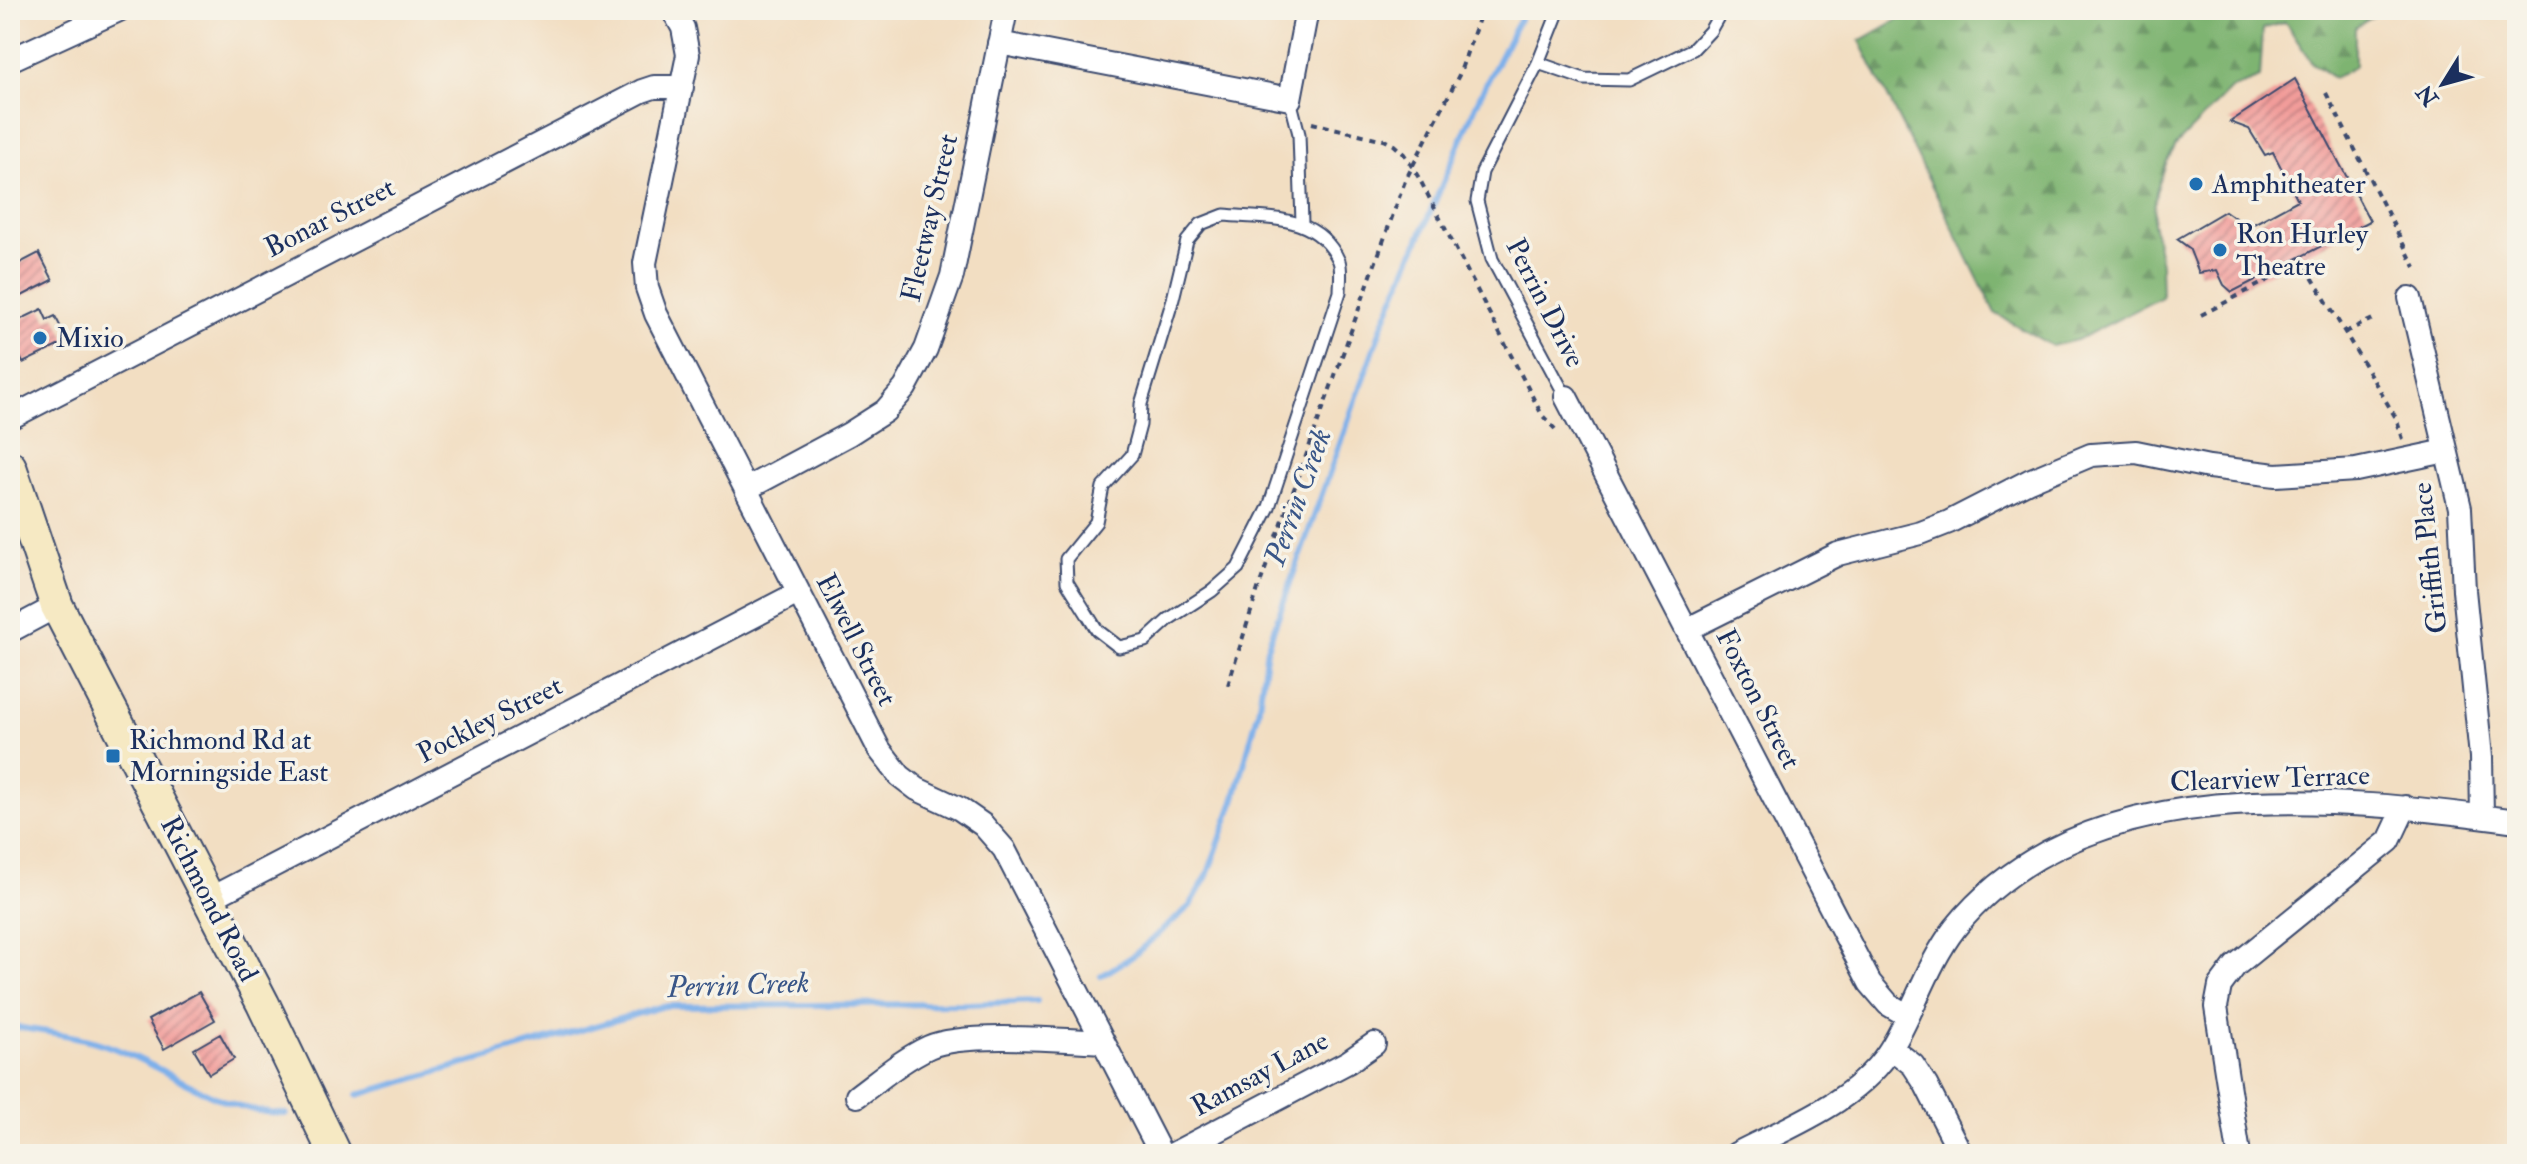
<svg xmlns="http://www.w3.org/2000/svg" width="2527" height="1164" font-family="'IM FELL Double Pica',serif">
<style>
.forest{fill:url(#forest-firs);stroke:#4c7268;stroke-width:2}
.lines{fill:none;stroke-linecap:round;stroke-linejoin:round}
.stream{stroke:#7eb0ea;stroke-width:6}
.building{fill:url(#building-hatch)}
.lane-casing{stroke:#3b496d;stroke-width:15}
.street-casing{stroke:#3b496d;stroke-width:26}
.secondary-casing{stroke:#3b496d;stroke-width:36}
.path{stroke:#3b496d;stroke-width:4;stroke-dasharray:6 6;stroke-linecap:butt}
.lane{stroke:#fff;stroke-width:11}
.street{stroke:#fff;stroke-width:22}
.secondary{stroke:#f6e9c3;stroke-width:32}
.poi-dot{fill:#1f6fb2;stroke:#f7f3e8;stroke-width:3}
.labels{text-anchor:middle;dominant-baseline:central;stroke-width:7;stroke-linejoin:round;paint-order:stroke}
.poi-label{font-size:28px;fill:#1b2f5e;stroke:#f7f3e8;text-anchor:start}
.street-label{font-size:28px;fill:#1b2f5e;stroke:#f7f3e8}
.water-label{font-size:30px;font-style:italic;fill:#395688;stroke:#f7f3e8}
</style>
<defs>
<pattern id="forest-firs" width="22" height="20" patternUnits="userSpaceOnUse" patternTransform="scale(2)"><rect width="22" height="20" fill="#7eb471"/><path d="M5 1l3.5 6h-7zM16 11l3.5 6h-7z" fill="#669360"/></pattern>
<pattern id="building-hatch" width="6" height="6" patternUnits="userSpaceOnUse" patternTransform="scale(2)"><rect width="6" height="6" fill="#f29c9a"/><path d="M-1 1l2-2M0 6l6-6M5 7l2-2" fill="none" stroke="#c38081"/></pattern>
</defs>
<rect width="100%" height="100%" fill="#f7f3e8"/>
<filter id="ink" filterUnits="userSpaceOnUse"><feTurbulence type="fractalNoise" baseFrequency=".0125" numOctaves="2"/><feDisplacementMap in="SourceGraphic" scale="16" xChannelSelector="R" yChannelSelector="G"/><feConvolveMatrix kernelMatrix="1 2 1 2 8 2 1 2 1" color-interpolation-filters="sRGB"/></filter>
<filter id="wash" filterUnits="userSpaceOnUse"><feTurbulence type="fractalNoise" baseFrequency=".006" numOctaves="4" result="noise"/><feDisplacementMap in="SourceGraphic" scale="32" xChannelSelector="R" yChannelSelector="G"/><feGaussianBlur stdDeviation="1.8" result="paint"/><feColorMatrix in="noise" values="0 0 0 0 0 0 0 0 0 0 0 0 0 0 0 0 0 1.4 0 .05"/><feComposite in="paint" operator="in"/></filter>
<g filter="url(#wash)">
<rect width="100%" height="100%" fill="#f2dec2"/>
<path class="forest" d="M1915,10H2383L2355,28V66L2334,78L2312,63L2285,22L2263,29L2260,78L2231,89L2176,145L2167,161L2156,192L2153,222L2161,264L2162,297L2077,340L2052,346L1995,313L1860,41Z"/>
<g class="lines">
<path class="stream" d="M1101,976L1133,956L1190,906L1207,876L1235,798L1258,713L1267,648L1383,323L1480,96L1524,10
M10,1026C38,1031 69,1034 96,1042C160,1061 217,1113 286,1114
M357,1095L664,1006L968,1004L1037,1001"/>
</g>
<g id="blocks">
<path class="building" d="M2295,79L2370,221L2232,292L2224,285L2217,270L2199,273L2189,248L2177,239L2225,211L2248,227L2298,200L2273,152L2265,155L2249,129L2230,122Z
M39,253L53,280L10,302V268Z
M42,309L47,320L55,316L68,341L23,363L11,339L17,336L11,324Z
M199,992L215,1020L164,1049L148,1020Z
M220,1034L234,1059L209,1074L194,1049Z"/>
</g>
</g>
<g filter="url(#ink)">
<use href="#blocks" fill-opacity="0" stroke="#3b496d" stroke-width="2"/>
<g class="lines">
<defs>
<path id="lane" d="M1559,10L1538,63L1482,172L1477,201L1492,259L1566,397
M1538,63L1584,79L1629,80L1693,49L1710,31L1722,10
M1290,99L1299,134L1302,223
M1224,215C1267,219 1317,213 1339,261C1342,269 1340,282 1340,292L1269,507L1238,568L1212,591L1169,619L1145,641L1119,647L1097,630L1067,582L1066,559L1096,522L1103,487L1132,455L1140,425L1141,404L1173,299L1187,241L1201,224Z"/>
<path id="street" d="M673,10L683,28L688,55L645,263L647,288L656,314L879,749L900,776L917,789L960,809L983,825L1004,849L1161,1154
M999,43L1290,99L1307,10
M10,60L119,10
M2410,298L2460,508L2464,590L2481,757L2482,816
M1566,397L1870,983L1888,1004L1908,1016
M10,418L642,91L654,87H682
M746,489L849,434L885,411L905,388L926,349L952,276L1006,10
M1688,629L1838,554L1921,533L1949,522L2029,481L2091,455L2136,452L2209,467L2276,475L2356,470L2446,451
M10,631L57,606
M209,899L798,593
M1891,1048L1913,1065L1926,1085L1961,1154
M857,1096C880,1079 903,1059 929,1047C963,1032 1062,1040 1102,1042
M1173,1154L1348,1062L1374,1044
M1736,1154C1790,1126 1860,1101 1893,1045C1915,1008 1928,963 1955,928C2083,768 2337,797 2517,821
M2239,1154L2216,1007L2220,986L2235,966L2389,841L2405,807"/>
<path id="secondary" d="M10,467L57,606L263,1004L335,1154"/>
</defs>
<use href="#lane" class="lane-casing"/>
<use href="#street" class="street-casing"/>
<use href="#secondary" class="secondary-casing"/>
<path class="path" d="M2326,93L2415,267
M1312,123L1384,140L1394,145L1404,154L1419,178L1542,415L1555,429
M2300,257L2396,418L2403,439
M2201,315L2303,262
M2345,332L2377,317
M1228,685L1258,589L1405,181L1459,75L1482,10"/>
<use href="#lane" class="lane"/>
<use href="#street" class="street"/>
<use href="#secondary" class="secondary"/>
</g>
</g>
<g class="poi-dot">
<circle cx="2196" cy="184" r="8"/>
<circle cx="2220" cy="250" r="8"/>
<circle cx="40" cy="338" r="8"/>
<rect x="105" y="748" width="16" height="16" rx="4"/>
</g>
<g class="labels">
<g class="poi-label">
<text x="2212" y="184">Amphitheater</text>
<text x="2236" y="234">Ron Hurley<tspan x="2236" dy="32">Theatre</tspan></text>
<text x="56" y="338">Mixio</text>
<text x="129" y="740">Richmond Rd at<tspan x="129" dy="32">Morningside East</tspan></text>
</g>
<g class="street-label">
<text transform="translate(330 218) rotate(-27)">Bonar Street</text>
<text transform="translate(930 218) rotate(-77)">Fleetway Street</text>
<text transform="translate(1545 303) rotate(63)">Perrin Drive</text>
<text transform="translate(2430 558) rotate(-96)">Griffith Place</text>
<text transform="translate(856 640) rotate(63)">Elwell Street</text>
<text transform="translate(1758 699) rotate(63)">Foxton Street</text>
<text transform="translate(490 720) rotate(-27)">Pockley Street</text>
<text transform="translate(2270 779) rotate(-2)">Clearview Terrace</text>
<text transform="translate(209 899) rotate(63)">Richmond Road</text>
<text transform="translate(1260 1074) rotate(-28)">Ramsay Lane</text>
</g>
<g class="water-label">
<text transform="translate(1298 497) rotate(-70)">Perrin Creek</text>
<text transform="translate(738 985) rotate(-2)">Perrin Creek</text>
</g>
</g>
<rect width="2527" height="1164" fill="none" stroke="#f7f3e8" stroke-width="40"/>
<g transform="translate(2443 84) rotate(233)" stroke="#f7f3e8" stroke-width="6" paint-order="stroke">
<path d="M0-6L14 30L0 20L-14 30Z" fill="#1b2f5e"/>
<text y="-12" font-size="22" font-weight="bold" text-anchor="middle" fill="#1b2f5e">N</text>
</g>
</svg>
